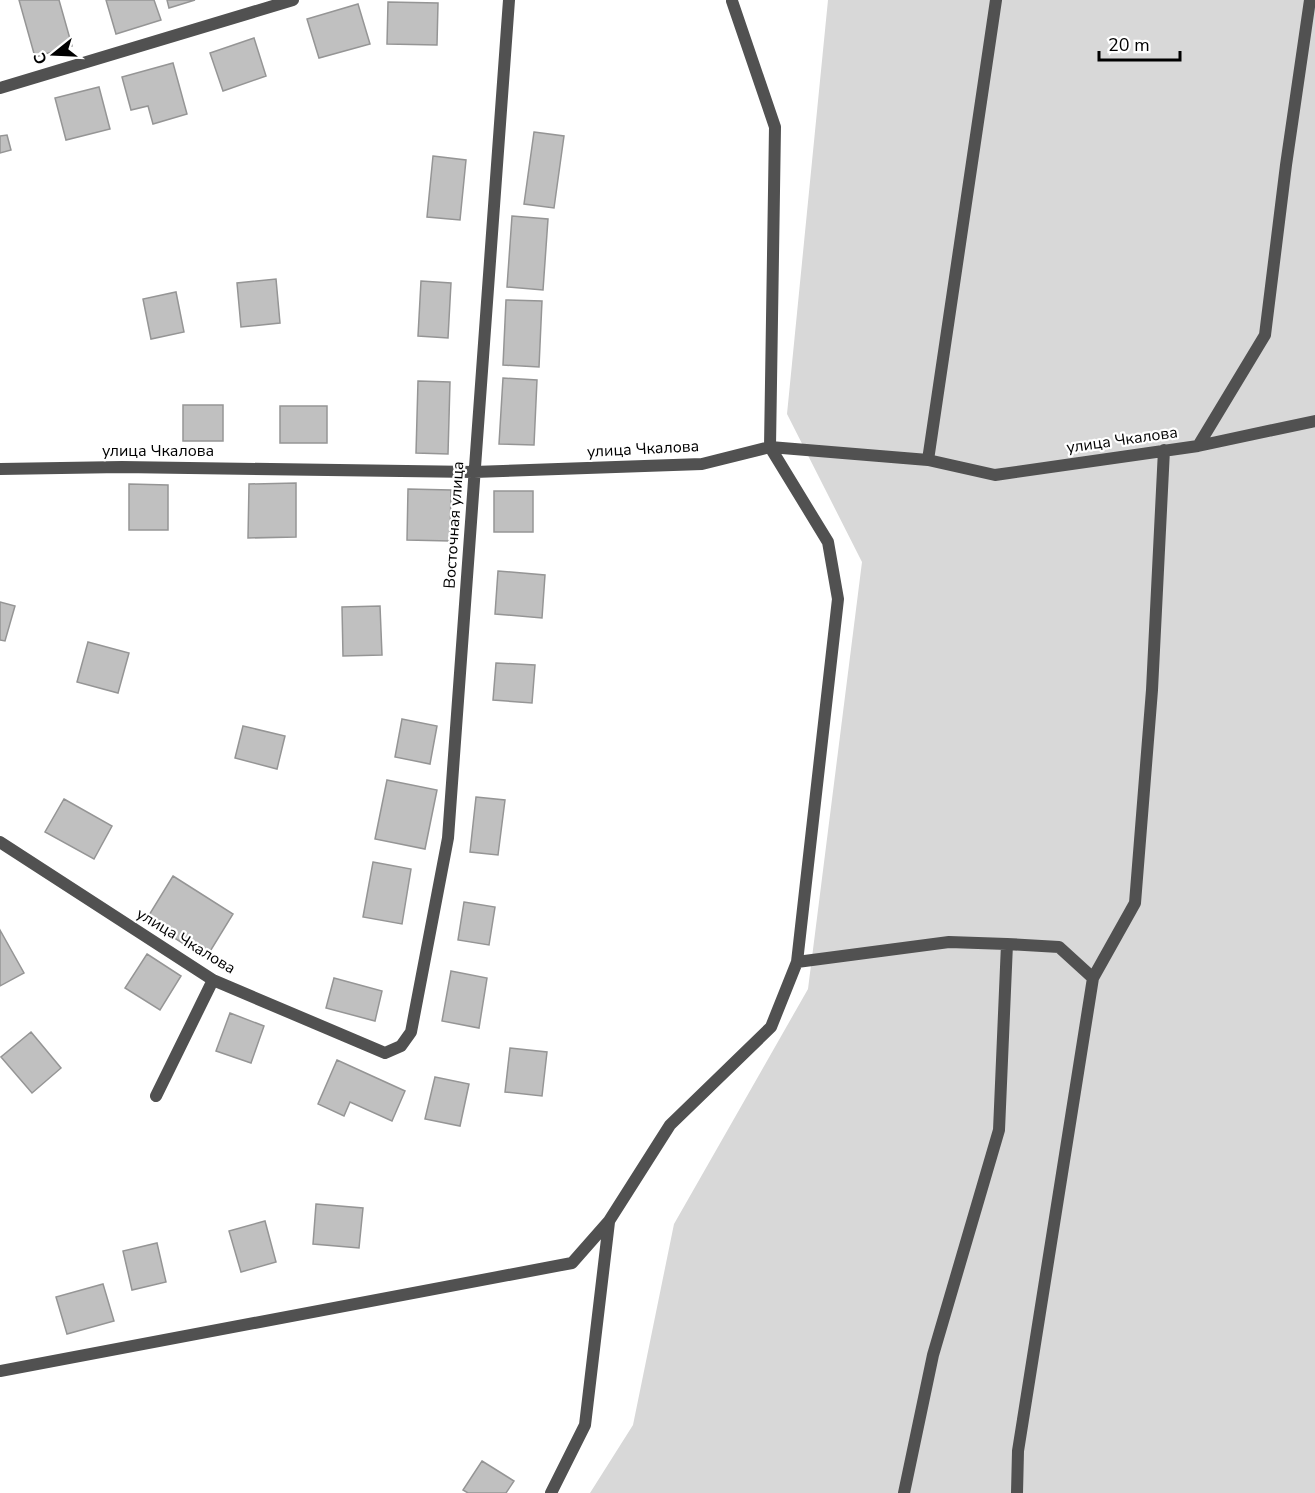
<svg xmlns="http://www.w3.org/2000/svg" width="1315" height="1493" font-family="'Nunito Sans',sans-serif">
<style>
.green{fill:#d8d8d8}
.building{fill:#c0c0c0;stroke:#959595;stroke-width:1.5}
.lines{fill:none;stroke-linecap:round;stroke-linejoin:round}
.street{stroke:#515151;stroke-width:12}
.labels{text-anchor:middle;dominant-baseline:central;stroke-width:4.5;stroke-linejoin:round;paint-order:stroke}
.street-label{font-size:16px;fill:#000;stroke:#fff}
</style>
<rect width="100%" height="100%" fill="#fff"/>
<path class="green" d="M828,0H1315V1493H590L633,1425L674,1224L808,989L862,562L787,414Z"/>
<path class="building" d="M19,0H59L72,46L35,57Z
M106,0H154L161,20L116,34Z
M167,0H195L169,8Z
M388,2L438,3L437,45L387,44Z
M358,4L370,44L319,58L307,19Z
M254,38L266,76L223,91L210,53Z
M173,63L187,114L153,124L148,106L131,110L122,77Z
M99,87L110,129L66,140L55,98Z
M534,132L564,136L554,208L524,204Z
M7,135L11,150L0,153V136Z
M433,156L466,160L460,220L427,217Z
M512,216L548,219L543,290L507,287Z
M276,279L280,323L241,327L237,283Z
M421,281L451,283L448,338L418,336Z
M176,292L184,332L151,339L143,299Z
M506,300L542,301L539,367L503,365Z
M503,378L537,380L534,445L499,444Z
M418,381L450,382L448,454L416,453Z
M183,405H223V441H183Z
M280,406H327V443H280Z
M296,483V537L248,538L249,484Z
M129,484L168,485V530H129Z
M408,489L451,490L450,541L407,540Z
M494,491H533V532H494Z
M498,571L545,575L542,618L495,614Z
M0,602L15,606L5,641L0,640Z
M380,606L382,655L343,656L342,607Z
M88,642L129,653L118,693L77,682Z
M496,663L535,665L532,703L493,700Z
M402,719L437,726L430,764L395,757Z
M243,726L285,736L277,769L235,758Z
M387,780L437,790L425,849L375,839Z
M476,797L505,800L498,855L470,852Z
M64,799L112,826L94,859L45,832Z
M373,862L411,869L402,924L363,917Z
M173,876L233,914L206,958L146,920Z
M464,902L495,907L489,945L458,940Z
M0,930L24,973L0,986Z
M147,954L181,976L160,1010L125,988Z
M451,971L487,978L479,1028L442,1021Z
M334,978L382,991L375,1021L326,1008Z
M230,1013L264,1026L251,1063L216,1051Z
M31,1032L61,1068L32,1093L1,1057Z
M510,1048L547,1052L542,1096L505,1092Z
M337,1060L405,1091L392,1121L350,1102L344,1116L318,1104Z
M435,1077L469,1084L460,1126L425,1119Z
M316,1204L363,1208L359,1248L313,1244Z
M265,1221L276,1262L241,1272L229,1231Z
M157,1243L166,1282L132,1290L123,1251Z
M103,1284L114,1321L67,1334L56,1297Z
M482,1461L514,1481L506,1493H468L463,1490Z"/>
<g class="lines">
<path class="street" d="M0,88L293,0
M1198,446L1265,335L1286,165L1310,0
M928,460L996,0
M0,469L122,467L474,472L702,464L770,447L928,460L995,475L1198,446L1315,421
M0,842L213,980L385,1053L401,1046L411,1032L448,838L509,0
M797,962L949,942L1007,944L1059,947L1093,978L1135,903L1152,690L1164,450
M156,1096L213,980
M0,1371L572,1263L609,1221L670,1125L771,1027L797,962L838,599L828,542L770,447L775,127L732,1
M551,1493L585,1425L609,1222
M904,1493L933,1355L999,1130L1007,944
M1017,1493L1018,1451L1093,978"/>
</g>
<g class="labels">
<g class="street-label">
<text transform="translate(1122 440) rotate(-8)">улица Чкалова</text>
<text transform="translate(643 449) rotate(-3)">улица Чкалова</text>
<text x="158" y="451">улица Чкалова</text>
<text transform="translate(454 525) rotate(-86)">Восточная улица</text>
<text transform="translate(186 941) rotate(31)">улица Чкалова</text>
</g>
</g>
<g transform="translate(54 54) rotate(252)" stroke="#ffffff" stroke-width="4.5" paint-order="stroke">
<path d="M0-4.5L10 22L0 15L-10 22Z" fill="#000000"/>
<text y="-9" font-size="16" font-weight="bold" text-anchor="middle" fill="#000000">С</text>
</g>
<path d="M1099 51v9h81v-9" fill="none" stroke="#000000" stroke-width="3"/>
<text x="1108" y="51" font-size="18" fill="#000000" stroke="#ffffff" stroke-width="4.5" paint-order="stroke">20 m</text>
</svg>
